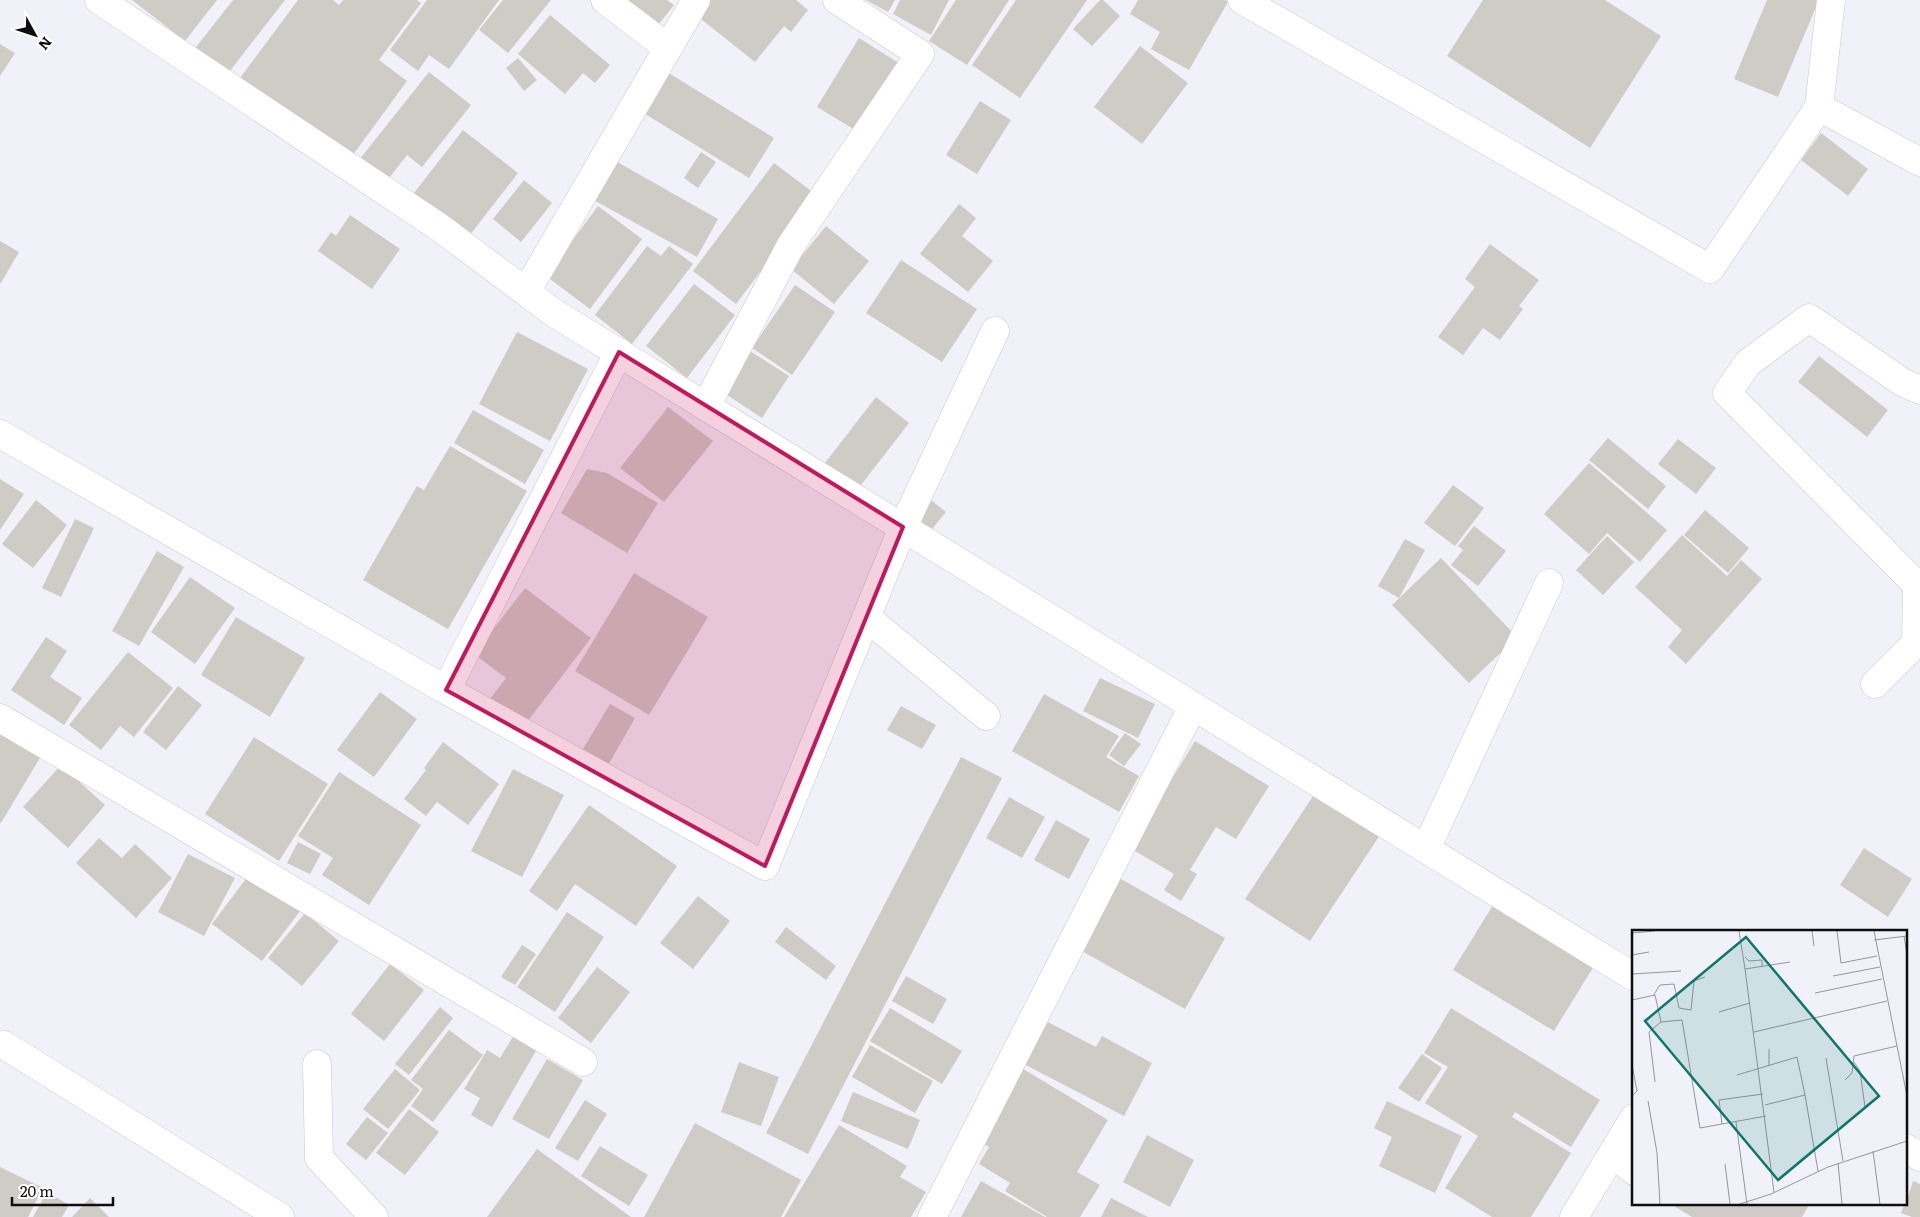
<svg xmlns="http://www.w3.org/2000/svg" width="1920" height="1217" font-family="Literata,serif">
<style>
.building{fill:#cfcbc5}
.lines{fill:none;stroke-linecap:round;stroke-linejoin:round}
.minor-casing{stroke:#c8c9cf;stroke-width:29}
.minor{stroke:#fff;stroke-width:28}
.marked{fill:#c2185b;fill-opacity:0.2;stroke:#c2185b;stroke-width:4;stroke-linejoin:round}
.inset-road{fill:none;stroke:#96979c;stroke-width:1}
.view{fill:#0f766e;fill-opacity:0.15;stroke:#0f766e;stroke-width:2.5}
.inset-edge{fill:none;stroke:#0e0e10;stroke-width:2.5}
</style>
<rect width="100%" height="100%" fill="#f1f2f9"/>
<path class="building" d="M132,0H217L185,41Z
M233,0H285L226,76L193,51Z
M298,0H333L339,5L343,0H417L421,3L379,60L407,81L350,159L240,78Z
M427,0H499L449,69L429,55L418,71L390,50Z
M503,0H551L508,53L479,30Z
M618,0H667L674,5L654,30Z
M708,0H796L808,10L791,32L784,26L755,62L696,15Z
M866,0H895L888,12Z
M900,0H949L931,35L893,14Z
M956,0H1009L967,65L929,41Z
M1016,0H1087L1020,98L972,65Z
M1100,0H1103L1120,16L1092,46L1073,29Z
M1138,0H1225L1228,2L1189,70L1151,49L1160,32L1130,14Z
M1483,0H1605L1661,36L1590,148L1447,56Z
M1767,0H1819L1778,97L1734,79Z
M550,15L610,65L595,83L583,73L565,94L518,54Z
M859,38L902,65L860,133L817,107Z
M0,44L15,53L0,76Z
M1140,46L1188,83L1142,144L1094,107Z
M518,58L537,80L524,91L506,68Z
M429,72L471,105L422,167L407,155L382,187L355,165Z
M667,72L774,138L749,178L642,112Z
M980,101L1011,120L977,174L946,155Z
M463,130L518,173L466,240L410,198Z
M1821,133L1868,169L1848,196L1801,160Z
M701,152L716,162L698,188L684,178Z
M612,159L718,219L697,257L590,198Z
M774,163L818,196L736,304L693,271Z
M524,180L552,203L521,242L493,219Z
M959,204L976,218L962,236L993,261L968,292L920,254Z
M598,206L642,239L590,309L546,276Z
M350,215L400,249L372,289L318,251L331,232L336,236Z
M826,226L869,261L834,304L791,269Z
M0,241L19,252L1,283H0Z
M1490,244L1539,280L1519,306L1523,309L1500,340L1483,328L1463,355L1438,337L1475,287L1465,279Z
M647,246L661,256L669,246L693,264L632,344L595,315Z
M901,260L977,309L942,362L866,313Z
M694,284L735,315L687,378L646,346Z
M795,285L835,312L792,375L752,348Z
M517,332L588,369L550,441L479,404Z
M745,348L789,376L762,418L718,389Z
M1819,356L1888,410L1867,437L1798,382Z
M876,397L909,423L858,489L825,463Z
M668,407L713,441L664,502L620,468Z
M473,410L544,450L525,484L454,443Z
M1608,438L1666,486L1648,509L1589,460Z
M1678,439L1716,468L1696,494L1658,464Z
M450,446L527,491L448,629L363,580L417,486L424,490Z
M1589,463L1667,530L1640,562L1607,533L1589,554L1544,514Z
M587,469L607,473L658,503L627,553L561,513Z
M0,479L24,494L0,530Z
M1453,485L1484,508L1455,546L1424,523Z
M927,497L946,512L928,534L909,519Z
M36,500L67,525L33,568L2,544Z
M1705,510L1749,548L1728,573L1684,535Z
M75,519L94,528L61,597L42,588Z
M1474,526L1506,551L1478,586L1451,565L1463,550L1458,546Z
M1682,535L1727,576L1741,560L1762,579L1686,664L1668,647L1682,630L1635,587Z
M1607,536L1634,562L1603,595L1576,570Z
M1405,539L1425,550L1399,598L1378,586Z
M157,551L184,567L139,646L112,631Z
M1441,558L1517,637L1469,683L1392,605Z
M634,573L708,617L649,715L575,671Z
M190,577L235,608L195,664L151,632Z
M525,588L591,638L524,726L489,700L506,678L474,654Z
M236,617L305,658L270,717L201,675Z
M46,637L67,651L50,677L82,698L64,725L11,690Z
M128,652L173,688L134,737L120,726L101,750L69,725Z
M1100,678L1155,704L1138,738L1083,711Z
M178,686L202,705L166,750L143,732Z
M380,692L417,719L374,777L337,750Z
M1044,694L1119,736L1106,757L1139,776L1119,812L1012,751Z
M610,704L635,718L606,769L580,754Z
M901,706L936,725L922,749L887,730Z
M0,731L41,756L1,823L0,822Z
M1125,733L1141,744L1124,766L1109,755Z
M254,737L328,784L279,861L205,814Z
M1195,741L1269,786L1236,839L1216,827L1190,870L1197,874L1181,901L1164,890L1174,874L1130,848Z
M443,742L499,784L468,825L437,802L426,816L404,799L426,770L424,768Z
M961,757L1002,778L808,1154L766,1133Z
M61,765L105,805L68,848L23,807Z
M513,769L564,795L522,877L471,851Z
M339,772L421,825L369,905L322,875L333,858L298,836Z
M1315,793L1380,835L1310,941L1245,899Z
M1009,797L1045,817L1022,858L986,838Z
M589,805L677,866L636,926L575,884L557,911L529,891Z
M1056,820L1090,839L1069,879L1034,860Z
M99,838L122,858L135,844L172,878L136,918L76,863Z
M298,842L321,854L310,874L287,863Z
M1864,848L1912,879L1888,917L1840,885Z
M188,854L235,878L204,936L158,912Z
M251,872L301,910L262,961L212,924Z
M1121,879L1225,938L1185,1009L1080,950Z
M698,896L730,921L693,969L660,943Z
M1493,905L1594,966L1554,1031L1453,970Z
M567,912L604,937L555,1012L517,987Z
M305,913L339,941L302,986L268,958Z
M786,927L836,966L826,980L775,942Z
M522,945L536,954L515,985L501,977Z
M390,964L424,990L384,1041L351,1014Z
M597,967L630,992L591,1043L558,1018Z
M906,976L947,999L933,1024L892,1001Z
M440,1007L453,1018L409,1075L395,1064Z
M890,1008L962,1051L942,1084L870,1041Z
M1451,1008L1600,1100L1571,1147L1515,1112L1512,1117L1571,1153L1531,1217H1492L1445,1188L1478,1136L1425,1103L1448,1067L1424,1053Z
M1042,1019L1096,1047L1102,1036L1152,1063L1124,1116L1020,1062Z
M449,1030L483,1055L433,1122L411,1106L423,1089L411,1080Z
M514,1035L537,1049L492,1127L471,1115L480,1098L464,1089L487,1050L500,1058Z
M870,1045L933,1081L915,1113L852,1077Z
M1422,1054L1442,1068L1419,1102L1398,1088Z
M547,1059L583,1080L549,1139L512,1119Z
M739,1062L779,1077L761,1126L721,1112Z
M1020,1067L1108,1120L1077,1172L1100,1185L1080,1217H1047L1005,1191L1010,1183L979,1164L989,1147L976,1139Z
M395,1069L420,1090L388,1129L363,1109Z
M853,1092L920,1120L908,1149L841,1121Z
M585,1100L607,1114L578,1161L555,1148Z
M1387,1101L1462,1136L1435,1193L1379,1166L1392,1137L1374,1128Z
M409,1109L439,1132L405,1175L376,1153Z
M367,1117L388,1133L366,1160L346,1144Z
M695,1123L801,1180L781,1217H644Z
M839,1125L907,1166L900,1177L926,1192L911,1217H784Z
M1147,1135L1194,1160L1170,1207L1123,1182Z
M600,1146L648,1175L629,1206L581,1176Z
M537,1149L631,1217H487Z
M0,1167L43,1188L28,1217H0Z
M981,1181L1045,1217H961Z
M1913,1181L1920,1184V1217H1912L1901,1213L1905,1203H1906Z
M47,1192L69,1205L62,1217H33Z
M90,1198L109,1217H72Z
M1111,1198L1148,1217H1101Z
M1669,1203H1810L1802,1217H1692Z"/>
<g class="lines">
<defs>
<path id="minor" d="M99,0L439,227L554,313L1634,977
M605,0L668,48
M1242,0L1710,269L1819,107L1920,162
M1819,107L1831,0
M526,292L696,0
M706,406L791,245L920,54L837,0
M0,434L446,690L619,352
M866,617L986,716
M1875,684L1916,643L1917,585L1727,393L1748,363L1809,318L1902,382L1920,390
M446,690L765,866L903,527L995,331
M0,718L583,1062
M1426,849L1549,583
M4,1045L280,1217
M317,1064L319,1158L374,1217
M1906,1148L1920,1157
M1612,1154L1634,1171
M932,1217L1193,706
M1574,1217L1634,1118"/>
</defs>
<use href="#minor" class="minor-casing"/>
<use href="#minor" class="minor"/>
</g>
<path class="marked" d="M619,352L903,527L765,866L446,690Z"/>
<g transform="translate(1632 930)">
<rect width="275" height="275" fill="#f1f2f9"/>
<path class="inset-road" d="M107,1L113,39M180,1L182,16M205,1L209,33L245,26M242,1L275,166M0,3L23,1M272,6L275,25M242,10L275,6M0,25L17,22M113,27L117,31L130,30V37M0,44L49,41M201,46L248,37M183,63L250,49M21,66L28,55L42,54L47,78L59,80L62,51L73,47M0,70L23,65L29,92L50,90L68,198L134,186M87,82L118,73M122,102L255,71M137,119V136M194,128L211,231M222,132L228,141L233,177M0,135L5,161L0,166M105,145L165,127L173,165M213,150L220,143L222,126L265,116M23,152L17,102L29,92M16,171L25,223L28,274M133,175L173,165L186,241M104,192L115,274M90,194L87,170L131,164M241,221L248,274M206,233L210,274M93,234L98,274M142,262L113,39L158,32M108,274L139,264L196,237L275,211"/>
<path class="view" d="M114,7L247,166L146,250L13,91Z"/>
<rect width="275" height="275" class="inset-edge"/>
</g>
<g transform="translate(35 35) rotate(130)" stroke="#ffffff" stroke-width="4" paint-order="stroke">
<path d="M0-4L9 19L0 12L-9 19Z" fill="#0e0e10"/>
<text y="-8" font-size="14" font-weight="bold" text-anchor="middle" fill="#0e0e10">N</text>
</g>
<path d="M12 1197v8h101v-8" fill="none" stroke="#0e0e10" stroke-width="2.5"/>
<text x="20" y="1197" font-size="15" fill="#0e0e10" stroke="#ffffff" stroke-width="4" paint-order="stroke">20 m</text>
</svg>
